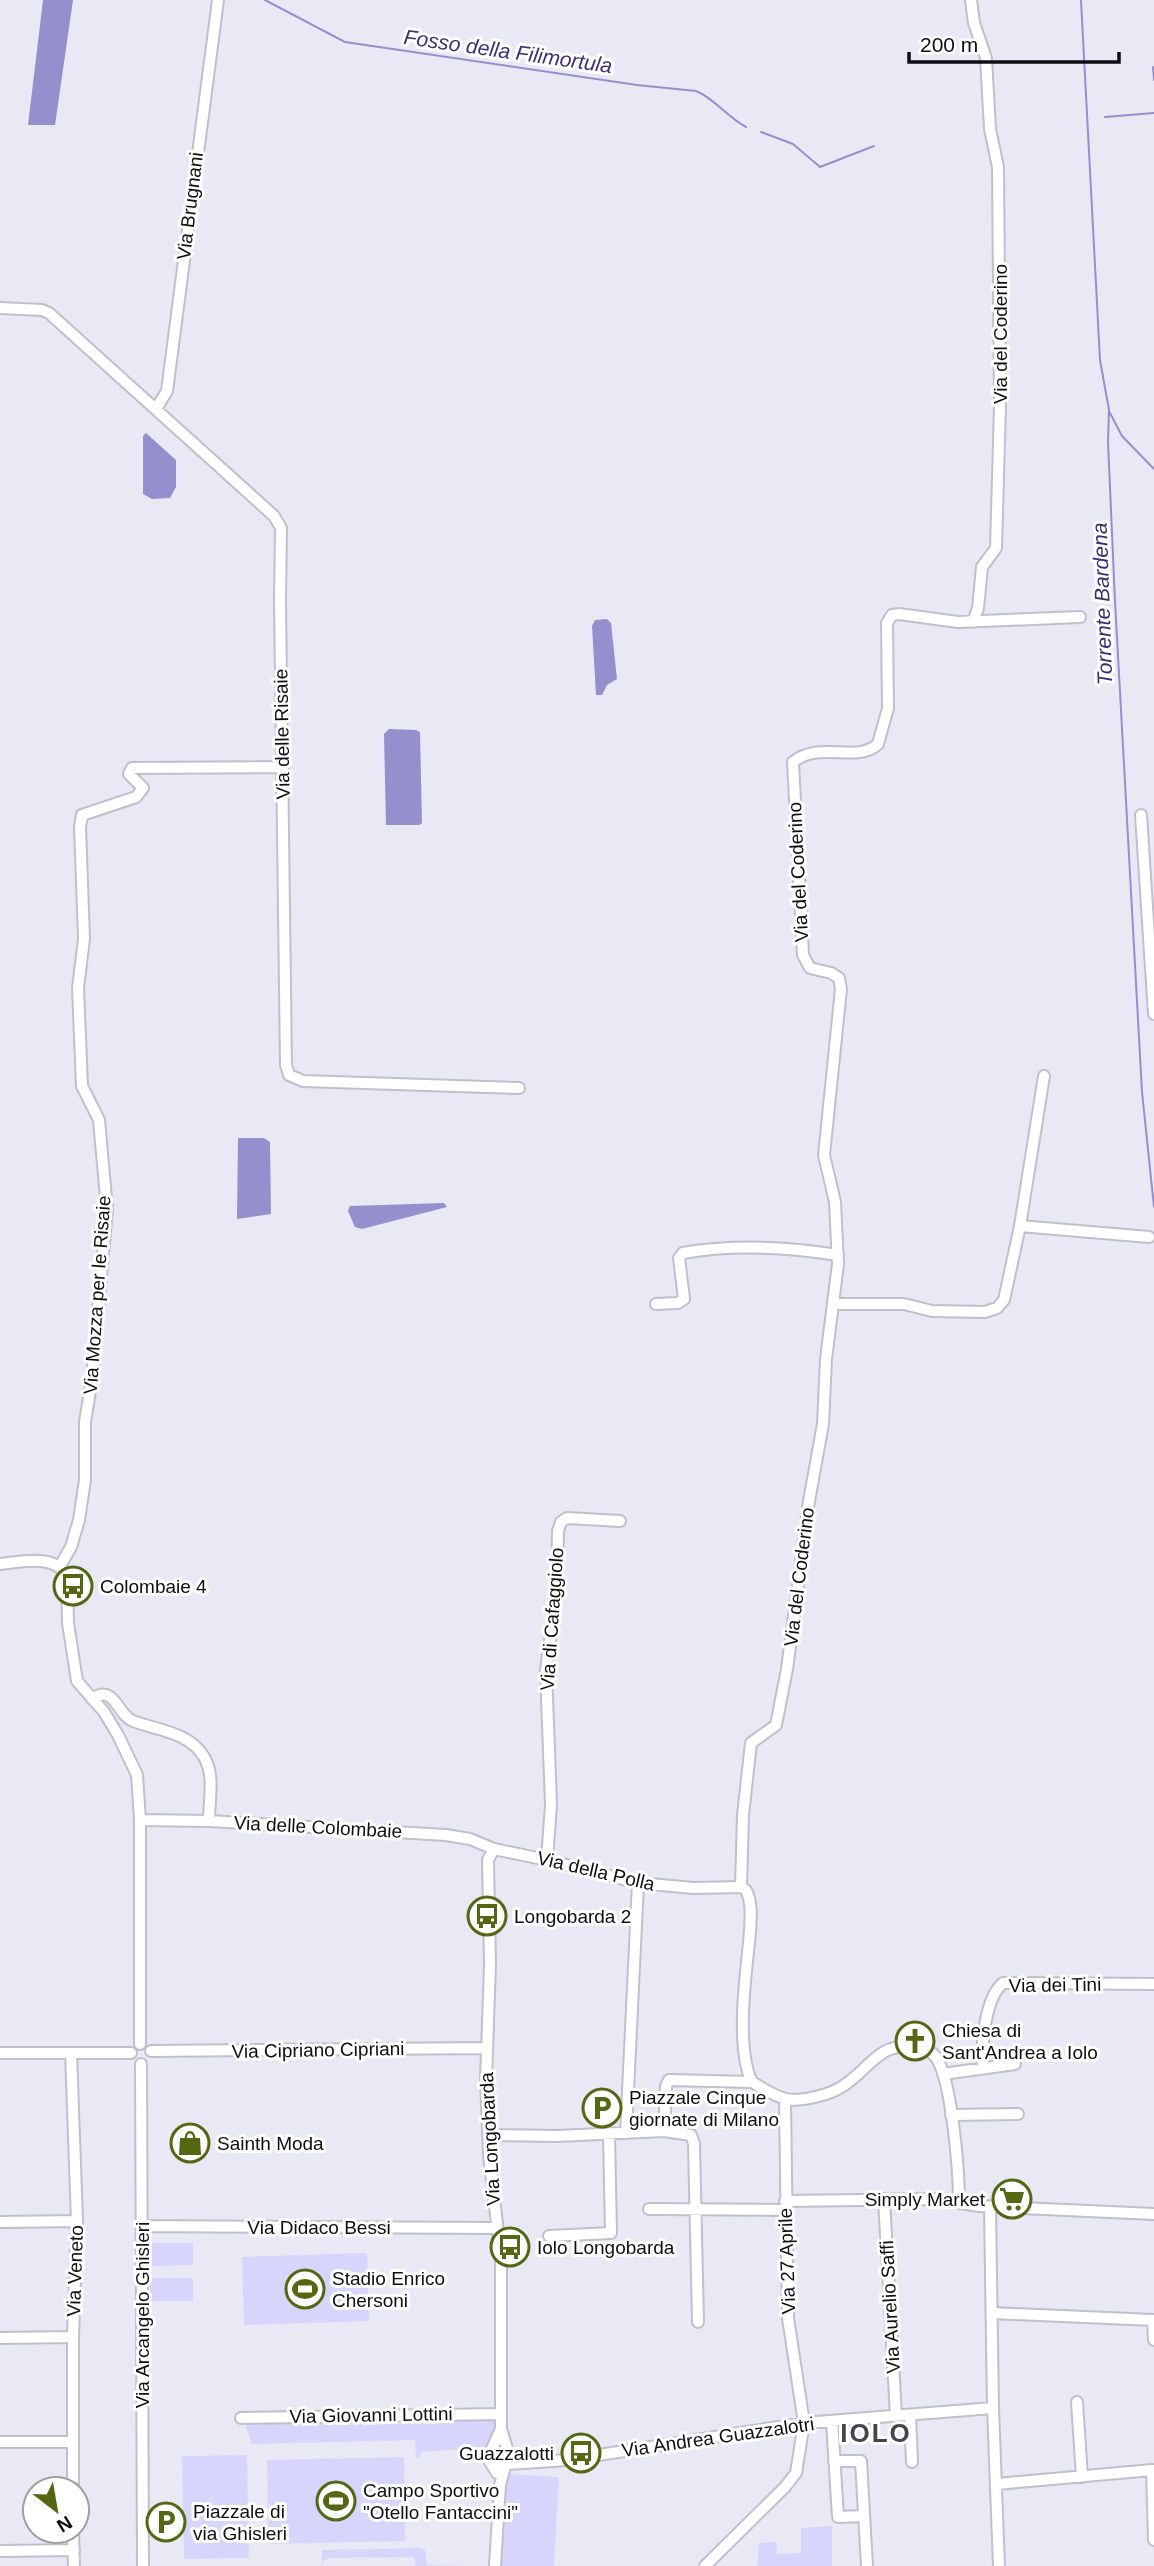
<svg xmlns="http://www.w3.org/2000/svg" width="1154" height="2566" font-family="Helvetica,sans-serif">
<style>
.green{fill:#d7d5fb}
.water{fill:#958fce}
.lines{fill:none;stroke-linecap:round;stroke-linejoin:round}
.stream{stroke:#958fce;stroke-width:2}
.minor-casing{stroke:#c0c0cd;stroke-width:14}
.minor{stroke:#fff;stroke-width:10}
.labels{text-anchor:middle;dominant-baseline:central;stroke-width:6;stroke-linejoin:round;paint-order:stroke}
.street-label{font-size:19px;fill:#0f0e13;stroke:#fff}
.poi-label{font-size:19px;fill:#0f0e13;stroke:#fff;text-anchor:start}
.water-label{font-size:21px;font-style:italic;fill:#3d2d78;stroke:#fff}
.district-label{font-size:26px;font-weight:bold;letter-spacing:2px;fill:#44434e;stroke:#fff}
</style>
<rect width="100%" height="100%" fill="#e9e9f6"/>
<path class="green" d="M150,2243H193V2265L150,2266Z
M367,2253L369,2321L244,2325L242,2257Z
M150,2278H193V2301H150Z
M491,2418L495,2422C494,2434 494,2440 483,2448L421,2452L420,2457L416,2458L415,2440L252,2444L245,2424L238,2423Z
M247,2455L249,2558L184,2559L182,2456Z
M404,2457L405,2541L268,2544L267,2460Z
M506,2474L559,2477L554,2566H500Z
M832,2526V2566H757L759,2543L776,2542L777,2554L801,2553V2528Z
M420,2548L425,2550L427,2565L476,2566H416L414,2558L411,2557L331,2558L324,2560L322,2566V2550Z"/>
<path class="water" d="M43,0H73L55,125H28Z
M146,433L176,460V487L170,498L152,499L143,494V436Z
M607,619L611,623L617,679L607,685L602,695H596L592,626L595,620Z
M389,729L416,730L420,732L422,823L419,825H386L384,734Z
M238,1138H264L270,1142L271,1214L237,1219Z
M444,1203L447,1207L362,1229L355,1227L348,1211L350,1206Z"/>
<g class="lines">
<path class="stream" d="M265,0L345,42L637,85L696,91C714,98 727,117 746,127
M1081,0L1100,360L1109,410L1108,442L1115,601L1142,1092L1154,1207
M1153,67L1154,80
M1105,117L1154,113
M761,132L793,144L820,167L874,146
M1110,413L1122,436L1154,469"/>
<defs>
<path id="minor" d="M971,0L974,23L986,58L990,129L998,167L1000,406L996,548L982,567L978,608L973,622
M0,308L42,310L49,313L274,516L281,528L280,601L286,1065L289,1075L303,1081L519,1088
M156,409L167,391L218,0
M1141,815L1154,1014
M1020,1226L1044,1076
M656,1304L678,1303L684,1299L679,1258L683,1253C734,1244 787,1247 838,1255
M833,1304H904L932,1311L985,1312L997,1308L1004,1300L1020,1226L1149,1237
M0,1564C21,1562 57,1553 67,1577L68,1623L77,1681L104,1712L118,1735L137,1775L140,1820V2044
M60,1566L71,1547L79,1520L85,1480V1422L92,1379L107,1209L99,1120L82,1086L78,988L84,939L80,827L82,815L136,797L143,788L129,774L132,768L283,767
M92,1699C115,1683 117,1715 133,1721C156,1730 190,1732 204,1757C215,1775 209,1800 209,1821
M140,1820L209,1821L446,1835L470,1839L494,1849L547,1860L638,1883L694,1888L741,1887
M494,1849L488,1860L490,1964L486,2080L489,2155L501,2258V2429L510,2458L505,2467H495
M547,1860L551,1805L546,1670L557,1586L558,1531L561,1522L567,1518L620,1521
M741,1887L743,1815L751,1743L776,1725L787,1669L809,1501L823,1424L826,1359L838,1264L835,1202L824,1155L841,989L839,978L831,973L810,968L803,955L793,762C820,740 856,764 878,744L888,708L887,623L892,615L899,614L958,622L1080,617
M741,1887C746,1890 746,1889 748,1895C753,1908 750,1929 749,1943C745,1979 736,2050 752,2082
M151,2051L486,2048
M0,2053H131
M71,2053L77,2221L73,2337V2489
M141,2064L143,2566
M983,2068C981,2045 985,1998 1003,1983L1154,1984
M943,2074L1015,2064
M752,2082C762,2088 774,2096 786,2099C801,2102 830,2095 843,2086C858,2077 869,2061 884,2052C896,2045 925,2044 935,2056C952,2077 959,2173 959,2203
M951,2115L1018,2114
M664,2131L666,2086L669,2080L752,2082
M626,2133L638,1883
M488,2135L557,2136L664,2131L691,2135L694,2144L698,2322
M884,2199L896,2416
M785,2201L938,2199L979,2206L1154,2214
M990,2207L993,2408L999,2566
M649,2209L786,2210
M0,2222L77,2221
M141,2226L496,2228
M549,2236L611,2233L609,2133
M992,2313L1153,2320L1154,2340
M0,2338L73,2337
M1077,2402L1082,2477
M910,2415L912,2462
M241,2418L501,2414
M832,2421L838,2517L864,2516
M0,2442H73
M834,2461H861L867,2566
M508,2464L567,2460L804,2423L993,2408
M1154,2470H1152L1154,2540
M497,2473L490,2462L489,2455L501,2429
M997,2484L1152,2470
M73,2531L74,2566
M0,2551L74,2550
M495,2566L500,2485L505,2467
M705,2566L785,2487L796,2473L804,2423L788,2318L785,2099"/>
</defs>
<use href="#minor" class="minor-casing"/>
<use href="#minor" class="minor"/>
</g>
<defs>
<symbol id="bus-ring" viewBox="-11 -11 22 22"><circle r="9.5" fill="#fff" stroke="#546712" stroke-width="1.5"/><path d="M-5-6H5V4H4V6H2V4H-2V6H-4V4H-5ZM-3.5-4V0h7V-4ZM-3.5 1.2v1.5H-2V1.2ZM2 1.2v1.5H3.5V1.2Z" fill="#546712"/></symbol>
<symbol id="church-ring" viewBox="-11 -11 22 22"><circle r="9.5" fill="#fff" stroke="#546712" stroke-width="1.5"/><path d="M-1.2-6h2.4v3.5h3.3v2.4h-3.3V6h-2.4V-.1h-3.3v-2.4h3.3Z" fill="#546712"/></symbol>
<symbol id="parking-ring" viewBox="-11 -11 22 22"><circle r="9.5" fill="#fff" stroke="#546712" stroke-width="1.5"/><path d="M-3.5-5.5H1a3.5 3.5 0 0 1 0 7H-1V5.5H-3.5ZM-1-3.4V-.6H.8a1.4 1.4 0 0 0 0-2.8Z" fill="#546712"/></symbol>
<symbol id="shop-ring" viewBox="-11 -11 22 22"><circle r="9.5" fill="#fff" stroke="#546712" stroke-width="1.5"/><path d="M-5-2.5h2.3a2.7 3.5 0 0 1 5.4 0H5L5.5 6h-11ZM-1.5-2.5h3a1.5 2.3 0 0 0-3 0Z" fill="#546712"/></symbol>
<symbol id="supermarket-ring" viewBox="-11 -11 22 22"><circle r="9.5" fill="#fff" stroke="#546712" stroke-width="1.5"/><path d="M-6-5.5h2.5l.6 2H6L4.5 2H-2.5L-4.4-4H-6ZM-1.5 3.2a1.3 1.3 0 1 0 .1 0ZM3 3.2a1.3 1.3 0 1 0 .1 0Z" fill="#546712"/></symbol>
<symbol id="stadium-ring" viewBox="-11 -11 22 22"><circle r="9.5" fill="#fff" stroke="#546712" stroke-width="1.5"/><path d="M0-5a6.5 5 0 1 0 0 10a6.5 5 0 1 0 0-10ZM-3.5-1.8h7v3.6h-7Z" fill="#546712"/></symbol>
</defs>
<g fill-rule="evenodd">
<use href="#bus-ring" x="51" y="1564" width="44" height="44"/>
<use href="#bus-ring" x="465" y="1894" width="44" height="44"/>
<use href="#church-ring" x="893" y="2019" width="44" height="44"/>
<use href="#parking-ring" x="580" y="2086" width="44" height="44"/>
<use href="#shop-ring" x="168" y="2121" width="44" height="44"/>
<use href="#supermarket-ring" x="990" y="2177" width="44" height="44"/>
<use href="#bus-ring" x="488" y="2225" width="44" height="44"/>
<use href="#stadium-ring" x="283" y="2267" width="44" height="44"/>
<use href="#bus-ring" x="559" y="2431" width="44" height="44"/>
<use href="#stadium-ring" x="314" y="2479" width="44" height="44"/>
<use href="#parking-ring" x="144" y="2500" width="44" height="44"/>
</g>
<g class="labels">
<g class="street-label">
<text transform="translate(190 206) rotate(-83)">Via Brugnani</text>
<text transform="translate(1000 334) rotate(-90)">Via del Coderino</text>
<text transform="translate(282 734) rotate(-91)">Via delle Risaie</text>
<text transform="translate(798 872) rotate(-93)">Via del Coderino</text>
<text transform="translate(97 1295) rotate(-86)">Via Mozza per le Risaie</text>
<text transform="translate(799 1577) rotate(-83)">Via del Coderino</text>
<text transform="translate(552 1619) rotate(-86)">Via di Cafaggiolo</text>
<text transform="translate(318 1827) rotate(3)">Via delle Colombaie</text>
<text transform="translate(596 1871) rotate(13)">Via della Polla</text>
<text transform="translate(1055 1985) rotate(-1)">Via dei Tini</text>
<text transform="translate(318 2050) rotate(-1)">Via Cipriano Cipriani</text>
<text transform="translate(490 2139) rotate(-93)">Via Longobarda</text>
<text x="319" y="2227">Via Didaco Bessi</text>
<text transform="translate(787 2261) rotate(-92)">Via 27 Aprile</text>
<text transform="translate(75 2271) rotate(-88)">Via Veneto</text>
<text transform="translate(890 2307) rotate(-93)">Via Aurelio Saffi</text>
<text transform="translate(142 2315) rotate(-90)">Via Arcangelo Ghisleri</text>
<text transform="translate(371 2415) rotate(-1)">Via Giovanni Lottini</text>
<text transform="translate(718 2437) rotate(-8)">Via Andrea Guazzalotri</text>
</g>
<g class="poi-label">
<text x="100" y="1586">Colombaie 4</text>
<text x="514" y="1916">Longobarda 2</text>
<text x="942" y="2030">Chiesa di<tspan x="942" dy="22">Sant'Andrea a Iolo</tspan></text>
<text x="629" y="2097">Piazzale Cinque<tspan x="629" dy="22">giornate di Milano</tspan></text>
<text x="217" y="2143">Sainth Moda</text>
<text x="985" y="2199" text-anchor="end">Simply Market</text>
<text x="537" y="2247">Iolo Longobarda</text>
<text x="332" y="2278">Stadio Enrico<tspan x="332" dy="22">Chersoni</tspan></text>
<text x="554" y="2453" text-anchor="end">Guazzalotti</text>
<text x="363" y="2490">Campo Sportivo<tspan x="363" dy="22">"Otello Fantaccini"</tspan></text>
<text x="193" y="2511">Piazzale di<tspan x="193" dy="22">via Ghisleri</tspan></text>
</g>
<g class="water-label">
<text transform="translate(508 51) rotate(8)">Fosso della Filimortula</text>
<text transform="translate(1102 604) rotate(-92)">Torrente Bardena</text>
</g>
<g class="district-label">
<text x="876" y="2433">IOLO</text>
</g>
</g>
<g transform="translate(56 2510) rotate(149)"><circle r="33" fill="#ffffff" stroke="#9f9fa1" stroke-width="2"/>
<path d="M0-5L12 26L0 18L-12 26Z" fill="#546712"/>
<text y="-10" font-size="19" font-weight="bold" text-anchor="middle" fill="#0f0e13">N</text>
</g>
<path d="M909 52v10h210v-10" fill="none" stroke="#0f0e13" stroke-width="3.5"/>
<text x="920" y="52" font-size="21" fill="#0f0e13" stroke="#ffffff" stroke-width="5" paint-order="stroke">200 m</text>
</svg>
